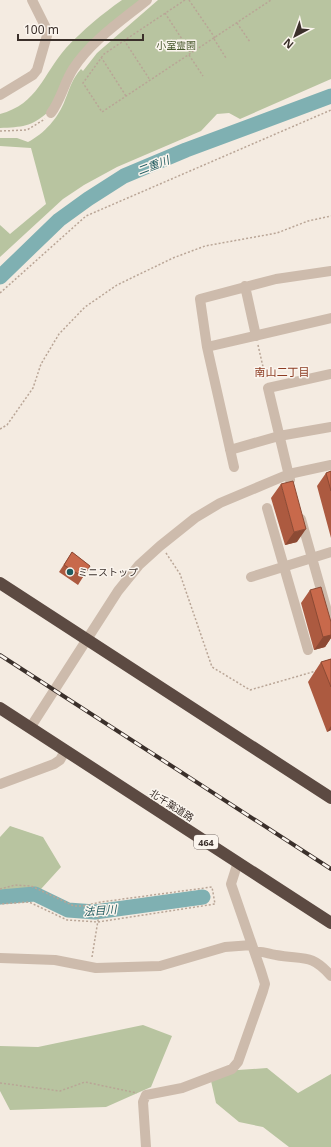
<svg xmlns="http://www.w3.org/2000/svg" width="331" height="1147" font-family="'Noto Sans','Noto Sans JP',sans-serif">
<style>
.green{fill:#b8c4a0}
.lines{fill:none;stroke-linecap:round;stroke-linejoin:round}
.river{stroke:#7fb0b2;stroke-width:15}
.path{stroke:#b9a596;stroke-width:1.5;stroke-dasharray:2 2;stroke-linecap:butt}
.minor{stroke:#cdbbac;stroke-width:10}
.highway{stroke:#5c4a42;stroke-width:12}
.rail-casing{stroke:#3b302b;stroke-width:4}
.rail{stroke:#fbf5ee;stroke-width:2.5;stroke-dasharray:8;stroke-linecap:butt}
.wall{fill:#ac5a40}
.shaded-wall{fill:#8c4a34}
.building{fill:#c8694b;stroke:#8c4a34}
.poi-dot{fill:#1f5a5e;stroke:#fbf5ee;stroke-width:1.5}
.labels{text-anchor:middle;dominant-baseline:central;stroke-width:3;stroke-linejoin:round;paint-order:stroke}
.shield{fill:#fbf5ee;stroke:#756b66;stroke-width:1}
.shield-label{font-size:9px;font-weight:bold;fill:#3b302b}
.park-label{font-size:10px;fill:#4a5a2e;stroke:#fbf5ee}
.poi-label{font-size:10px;fill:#3b302b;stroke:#fbf5ee;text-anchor:start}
.street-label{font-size:10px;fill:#3b302b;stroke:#fbf5ee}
.water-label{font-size:11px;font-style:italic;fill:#1f5a5e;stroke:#fbf5ee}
.neighbourhood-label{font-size:11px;fill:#8c3b22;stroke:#fbf5ee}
</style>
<rect width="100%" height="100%" fill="#f4ebe1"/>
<path class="green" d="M122,0H143L103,33L48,112C31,127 22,127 0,128V114C38,104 43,74 66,48C83,30 102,14 122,0Z
M158,0H331V79L240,119L229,113L217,114L201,131L117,167L84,185L63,199L0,257V225L10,234L46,204L31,148L0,146V138H17L28,142C44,134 59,117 65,100C70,88 72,79 81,69L83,71L97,53Z
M10,826L43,837L61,867L41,889L0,892V837Z
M143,1025L172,1036L151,1087L106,1107L10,1110L0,1091V1046L38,1047Z
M267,1068L298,1093L331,1074V1147H289L263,1127L239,1122L216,1103L209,1072Z"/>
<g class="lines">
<path class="river" d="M0,277L59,220L88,199L124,176L186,150L331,96
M0,897L35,894L68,910L95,912L203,897"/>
<path class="path" d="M185,0L104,54L83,83L102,112L271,0
M189,0L215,38
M165,13L191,53
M237,23L250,42
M214,39L226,58
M124,40L150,80
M189,55L203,76
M101,57L126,96
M0,131L27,130L45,119
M0,293L86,216L331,110
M258,345L266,380
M0,429L7,425L33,388L41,364L59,334L85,307L117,285L173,258L205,246L277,233L308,221L331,216
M166,553L180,574L212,667L250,690L316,671
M0,889L15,885L31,886L74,906H83L101,902L212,887L215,904L98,922L67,920L29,902L0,904
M92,957L101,902
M0,1083L60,1091L85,1082L137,1093"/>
<path class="minor" d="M0,95L33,75L37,70L48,32L32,0
M51,113C61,100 64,83 73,69C91,41 121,21 147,0
M245,286L256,336
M207,347L331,318
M230,450L279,436L331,427
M234,467L207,347L200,299L276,279L331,271
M290,480L268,388L331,374
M267,508L308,650
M301,519L331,625
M251,577L331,552
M30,728L118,591L139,565L160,546L195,518L220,503L289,474L331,465
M0,784L54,764L60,760L65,751
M255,952C264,951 268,954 276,955C303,960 311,953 331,976
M0,958L55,960L96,968L160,966L225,947L252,945
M146,1147L143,1102L146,1095L182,1088L232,1069L238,1062L263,991L265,984L261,971L231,884L238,862"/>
<path class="highway" d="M0,583L331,798
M0,708L331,923"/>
<defs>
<path id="rail" d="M0,655L331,869"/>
</defs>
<use href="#rail" class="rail-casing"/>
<use href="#rail" class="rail"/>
</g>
<path class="wall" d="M331,471V538L317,486L326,473Z
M281,484L297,542L285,545L271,498Z
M72,552L90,566L78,585L59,572Z
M310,590L331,622V638L325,647L314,650L301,603Z
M331,659V730L327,732L308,682L321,662Z"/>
<path class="shaded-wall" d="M306,529L297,542L285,545L294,532Z
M331,635V638L325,647L314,650L323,637Z
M331,726V730L327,732Z"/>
<path class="building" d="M331,471V491L326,473Z
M293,481L306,529L294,532L281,484Z
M72,552L90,566L83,577L64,565Z
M321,587L331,622V635L323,637L310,590Z
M331,659V687L321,662Z"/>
<circle class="poi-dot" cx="70" cy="572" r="4"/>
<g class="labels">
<rect class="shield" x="194" y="835" width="24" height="14" rx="3"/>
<g class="shield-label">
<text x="206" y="842">464</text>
</g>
<g class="park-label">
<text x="176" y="45">小室霊園</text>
</g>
<g class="poi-label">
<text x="78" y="572">ミニストップ</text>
</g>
<g class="street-label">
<text transform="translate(172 805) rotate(33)">北千葉道路</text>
</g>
<g class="water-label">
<text transform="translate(153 165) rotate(-21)">二重川</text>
<text transform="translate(100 910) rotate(-4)">法目川</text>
</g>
<g class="neighbourhood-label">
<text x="282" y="371">南山二丁目</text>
</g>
</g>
<g transform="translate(295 36) rotate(221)" stroke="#fbf5ee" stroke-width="3" paint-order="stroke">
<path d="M0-3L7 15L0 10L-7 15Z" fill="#3b302b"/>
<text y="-6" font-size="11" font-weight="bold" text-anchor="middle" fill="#3b302b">N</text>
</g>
<path d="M18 34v6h125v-6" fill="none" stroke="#3b302b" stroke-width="2"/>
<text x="24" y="34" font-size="12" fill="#3b302b" stroke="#fbf5ee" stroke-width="3" paint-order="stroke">100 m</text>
</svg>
